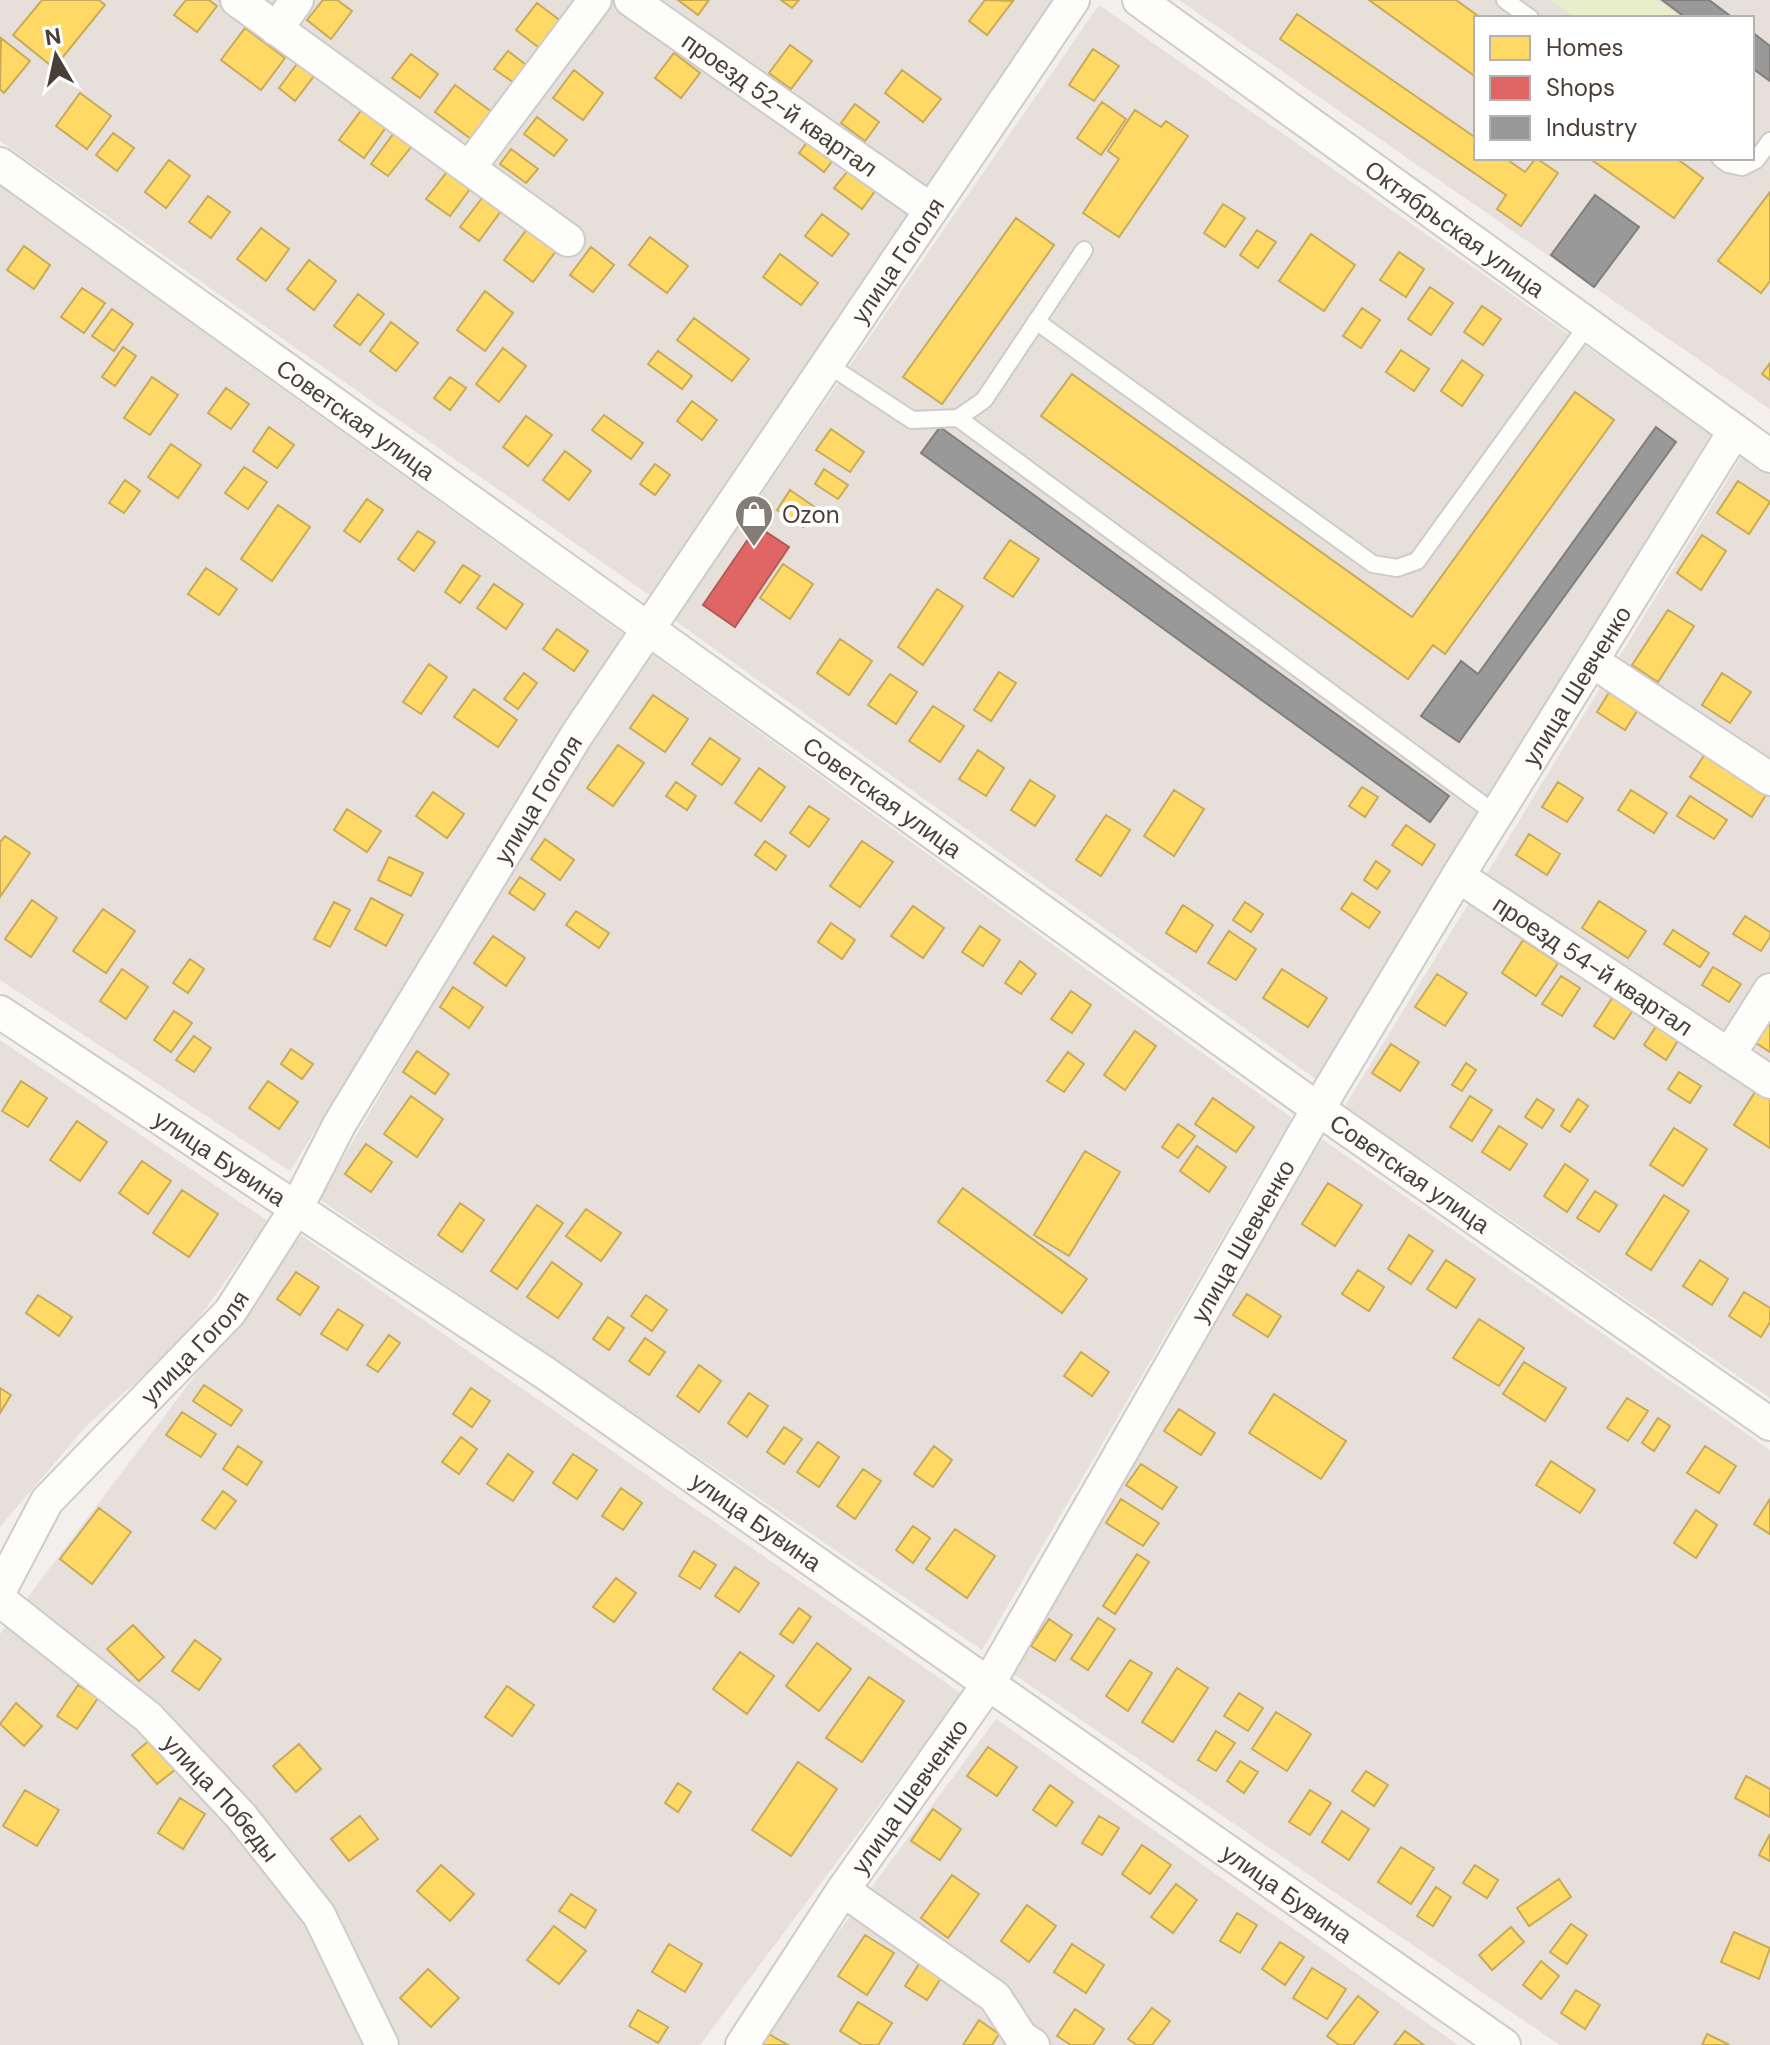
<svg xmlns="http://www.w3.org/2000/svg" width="1770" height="2045" font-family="'DM Sans',sans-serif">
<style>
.residential{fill:#e7dfd9;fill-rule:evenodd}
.green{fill:#e9eeca}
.homes{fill:#ffd966;stroke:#c9aa58;stroke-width:2}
.shops{fill:#e06666;stroke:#b35a58;stroke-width:2}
.industry{fill:#999;stroke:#817e7b;stroke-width:2}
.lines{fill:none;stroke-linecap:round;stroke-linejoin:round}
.lane-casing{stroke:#cfcbc8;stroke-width:20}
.street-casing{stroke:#cfcbc8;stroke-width:36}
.lane{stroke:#fdfdfc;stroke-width:16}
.street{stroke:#fdfdfc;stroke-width:32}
.labels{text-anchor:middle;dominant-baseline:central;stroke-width:8;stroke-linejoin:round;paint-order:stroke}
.street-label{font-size:24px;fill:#4a3e36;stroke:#fff}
.poi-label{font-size:24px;fill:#4a3e36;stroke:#fff;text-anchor:start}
</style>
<rect width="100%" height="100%" fill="#f3efec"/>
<path class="residential" d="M0,0H1058L649,595L0,141Z
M1179,0H1770V409ZM1476,18H1752V158H1476Z
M1099,5L1711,434L1317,1080L674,620Z
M0,186L623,634L290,1171L0,980Z
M1743,454L1770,472V1398L1345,1106Z
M650,653L1292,1118L982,1650L319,1199L559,789Z
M0,1040L268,1221L182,1342L87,1425L0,1527Z
M1322,1139L1770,1450V2045H1560L1012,1673Z
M301,1235L962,1694L700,2045H0V1634Z
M996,1719L1458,2045H755Z"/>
<path class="green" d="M1551,0H1657L1682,18H1576Z"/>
<path class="homes" d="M42,0H99L105,5L54,68L13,35Z
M186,0H209L217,6L197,32L174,15Z
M323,0H337L352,11L331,39L307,20Z
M678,0H709L698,15Z
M781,0H799L792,8Z
M985,0L1013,1L987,35L969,21Z
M1369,0H1456L1481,18H1476V77Z
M537,3L562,22L542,50L516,30Z
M1297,14L1476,138V158H1505L1525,172L1536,158L1558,173L1521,226L1497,209L1506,195L1280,39Z
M245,28L285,58L261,90L221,60Z
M1,38L30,61L4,93L0,89Z
M790,45L812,61L791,89L769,73Z
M1093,49L1119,66L1094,101L1069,85Z
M508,51L530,68L517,85L494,69Z
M674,53L700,73L681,98L655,78Z
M411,54L438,74L420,98L392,78Z
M297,64L314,76L295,101L279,88Z
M574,70L603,93L583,120L553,98Z
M902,70L941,99L923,122L885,93Z
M455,85L492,112L471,139L435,112Z
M80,93L111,116L87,149L56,126Z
M1102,102L1126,119L1101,155L1077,138Z
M855,104L879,122L865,141L841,123Z
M363,108L387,126L364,158L339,140Z
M1135,110L1161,127L1166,121L1188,136L1119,237L1083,213L1119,159L1108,151Z
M537,117L567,140L554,156L524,134Z
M113,133L134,148L117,171L96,155Z
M394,133L412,146L388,176L371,164Z
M808,141L833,160L824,172L799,153Z
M511,149L538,169L526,183L500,164Z
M1589,158H1676L1703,178L1674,218Z
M169,160L190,176L166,208L145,192Z
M851,167L878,187L862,209L834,188Z
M447,172L470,189L450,216L426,199Z
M1770,192V281L1761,293L1718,261Z
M485,194L504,207L479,241L460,227Z
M208,196L230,212L211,238L189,222Z
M1223,204L1245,218L1225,247L1204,233Z
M822,214L849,234L832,256L805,236Z
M1016,218L1054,245L942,404L903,377Z
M530,225L559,247L533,282L504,260Z
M261,228L289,249L266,281L237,259Z
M1257,230L1276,242L1258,268L1240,255Z
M1311,234L1355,265L1324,311L1279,281Z
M650,237L688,266L667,293L629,265Z
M24,246L50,265L34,289L7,270Z
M591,247L614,265L593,292L570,275Z
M1399,252L1424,269L1406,297L1380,280Z
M780,254L818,283L801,305L763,277Z
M309,260L336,281L314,310L287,289Z
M1430,287L1453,303L1431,335L1408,319Z
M82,288L105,303L84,333L61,317Z
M485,291L513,313L485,351L457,330Z
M358,294L384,314L360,345L334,326Z
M1482,306L1501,319L1483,345L1464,332Z
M1362,308L1380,320L1361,348L1343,336Z
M112,309L133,324L114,351L92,336Z
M694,318L749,359L732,381L677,340Z
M391,322L418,343L396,371L370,351Z
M123,347L136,356L115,386L102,377Z
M503,348L526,366L499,402L476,384Z
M1401,350L1429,369L1414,391L1386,372Z
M658,351L692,376L682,389L648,364Z
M1462,360L1483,375L1462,406L1441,391Z
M1770,363V380L1762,374Z
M1072,374L1412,617L1575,392L1614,420L1445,654L1433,645L1408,679L1041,416Z
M152,377L178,395L150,435L124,418Z
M450,377L466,388L450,410L434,398Z
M226,388L249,404L231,429L208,413Z
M692,401L717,420L702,440L677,421Z
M604,415L643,443L631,459L592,430Z
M526,416L552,435L528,466L503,447Z
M269,427L294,445L277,468L253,451Z
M831,429L864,452L850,472L816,450Z
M171,444L201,465L178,498L148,477Z
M565,451L591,471L569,500L543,480Z
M655,464L670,475L655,495L640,484Z
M244,467L267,482L248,509L225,493Z
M824,469L848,485L838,499L815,484Z
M125,480L140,491L124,513L109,503Z
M1738,481L1770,502L1749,534L1717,513Z
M790,490L816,508L803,527L777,510Z
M367,499L383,510L360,542L344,531Z
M278,505L310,527L272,581L241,559Z
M418,531L435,542L414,571L398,559Z
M1702,535L1726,551L1701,590L1677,573Z
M1010,540L1039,559L1013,597L984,578Z
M783,564L813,584L790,619L760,598Z
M463,565L480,576L460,603L445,592Z
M206,568L237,589L219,615L188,594Z
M494,584L523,604L506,629L477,608Z
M937,589L963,606L923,665L898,647Z
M1668,610L1694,626L1658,682L1632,665Z
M557,629L588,651L574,671L543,649Z
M840,639L872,661L849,695L817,673Z
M429,664L447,677L421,714L403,702Z
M999,672L1016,683L991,721L974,710Z
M524,673L537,683L518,709L504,699Z
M1722,673L1751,692L1730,723L1702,705Z
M890,674L917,692L896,724L868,705Z
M1613,686L1641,705L1625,730L1597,712Z
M474,689L517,720L498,747L454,717Z
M653,695L688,719L665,752L630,728Z
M933,706L964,726L940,762L909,741Z
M710,738L740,759L722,785L692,764Z
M618,745L644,763L613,806L587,788Z
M978,750L1004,768L986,796L959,779Z
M1707,751L1769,790L1752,817L1690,777Z
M759,768L785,787L761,821L735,803Z
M1030,780L1055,796L1035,826L1011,810Z
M676,782L696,796L687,810L666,796Z
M1558,782L1583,798L1567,822L1542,807Z
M1362,787L1378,797L1365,817L1349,806Z
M1174,790L1204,809L1174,856L1144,836Z
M1631,790L1667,813L1654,833L1618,810Z
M433,792L464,814L447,838L416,816Z
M1690,796L1727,820L1714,839L1677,816Z
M809,806L829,819L809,847L790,833Z
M347,809L381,831L367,852L334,830Z
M1106,815L1130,830L1101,876L1076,860Z
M1406,825L1435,845L1422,865L1392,845Z
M1529,834L1560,854L1547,875L1516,855Z
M5,836L30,853L0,897V842Z
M545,839L574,860L560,880L531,859Z
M765,841L786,856L776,870L755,855Z
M862,841L893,862L860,907L830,886Z
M389,857L423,873L411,896L378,880Z
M1376,861L1390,871L1377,889L1364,880Z
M520,877L545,894L534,910L509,893Z
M1352,893L1380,912L1369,928L1341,909Z
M371,898L403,915L386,946L355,929Z
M32,900L57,918L31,957L5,939Z
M1599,901L1646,931L1628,958L1582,928Z
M334,902L350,910L330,947L314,939Z
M1245,902L1263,914L1251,932L1233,920Z
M1183,905L1213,925L1196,952L1166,933Z
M913,906L944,928L923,958L891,936Z
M103,909L135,931L106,973L73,951Z
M576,911L609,933L599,948L566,925Z
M1745,916L1770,932V937L1761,951L1733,934Z
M831,923L855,940L842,959L818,942Z
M980,926L1000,940L983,966L962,952Z
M1673,930L1709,953L1700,967L1664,944Z
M1229,931L1256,949L1236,980L1208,963Z
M493,936L525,958L506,986L474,963Z
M1523,940L1558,963L1536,996L1502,973Z
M190,959L204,969L188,993L173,983Z
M1020,961L1036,974L1021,994L1005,983Z
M1713,967L1741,984L1729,1002L1702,985Z
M122,969L148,987L126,1019L100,1001Z
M1282,969L1327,998L1308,1027L1263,998Z
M1437,974L1467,993L1445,1026L1415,1007Z
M1561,976L1580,988L1562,1016L1542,1004Z
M453,987L483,1007L469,1028L440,1007Z
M1071,991L1091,1005L1072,1033L1051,1019Z
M1613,997L1633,1010L1614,1039L1594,1026Z
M1770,1005V1052L1748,1038Z
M174,1011L192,1023L171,1052L154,1040Z
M1657,1025L1679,1039L1666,1060L1644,1045Z
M1135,1031L1156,1046L1125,1090L1104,1075Z
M194,1036L211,1048L194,1072L176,1060Z
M1391,1044L1419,1062L1400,1091L1372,1073Z
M291,1049L313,1064L302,1079L281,1064Z
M417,1051L449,1074L435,1094L403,1072Z
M1068,1052L1084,1064L1064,1092L1047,1081Z
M1466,1063L1476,1070L1462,1091L1452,1085Z
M1679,1072L1701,1086L1690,1103L1668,1089Z
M21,1081L47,1098L28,1127L2,1111Z
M268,1081L298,1102L279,1129L249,1108Z
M1757,1089L1770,1098V1148L1734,1125Z
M411,1096L443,1119L417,1157L384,1134Z
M1470,1096L1492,1110L1472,1141L1450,1127Z
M1213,1098L1254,1127L1236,1152L1195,1124Z
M1537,1099L1554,1110L1542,1128L1525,1117Z
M1578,1099L1588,1106L1570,1132L1561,1126Z
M77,1121L107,1142L80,1181L50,1160Z
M1178,1124L1195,1136L1178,1158L1162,1147Z
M1499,1126L1527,1144L1510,1170L1482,1152Z
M1674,1128L1707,1149L1683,1186L1650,1165Z
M366,1144L392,1162L371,1192L345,1174Z
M1197,1146L1226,1167L1209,1192L1180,1171Z
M1085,1151L1120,1172L1069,1256L1034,1235Z
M142,1161L171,1181L148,1214L119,1193Z
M1565,1164L1588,1180L1567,1212L1544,1196Z
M1328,1183L1362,1205L1335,1246L1302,1224Z
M963,1188L1087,1279L1062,1313L938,1222Z
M182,1190L218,1214L189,1257L153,1233Z
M1595,1191L1617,1205L1599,1232L1577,1218Z
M1664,1195L1689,1211L1651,1270L1626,1254Z
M460,1203L484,1220L462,1252L438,1235Z
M537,1205L563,1223L517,1289L491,1271Z
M586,1209L621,1233L601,1261L566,1236Z
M1409,1235L1433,1251L1411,1284L1388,1269Z
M1446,1260L1475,1279L1456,1308L1427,1289Z
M1700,1260L1728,1279L1712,1305L1683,1286Z
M552,1262L582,1284L558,1318L527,1297Z
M1358,1270L1384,1287L1369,1311L1342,1294Z
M296,1272L319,1287L300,1315L277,1299Z
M1744,1292L1770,1308V1322L1761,1337L1729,1316Z
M1247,1294L1281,1316L1268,1337L1233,1315Z
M38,1295L72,1317L59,1336L26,1313Z
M646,1295L667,1310L652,1331L631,1316Z
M338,1309L363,1325L347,1350L321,1334Z
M608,1317L624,1328L609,1350L593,1339Z
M1479,1319L1524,1348L1499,1386L1453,1358Z
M389,1335L400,1343L378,1372L367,1365Z
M645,1338L665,1352L649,1375L629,1361Z
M1081,1352L1109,1372L1092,1396L1064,1376Z
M1524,1362L1566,1388L1545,1421L1503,1394Z
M699,1365L721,1381L699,1412L677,1396Z
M204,1385L242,1410L231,1426L193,1401Z
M0,1388L11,1395L0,1413Z
M471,1388L490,1401L472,1427L453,1414Z
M749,1393L768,1406L747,1437L728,1423Z
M1274,1394L1346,1441L1321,1479L1249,1433Z
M1627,1398L1648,1411L1628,1441L1607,1428Z
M1179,1409L1215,1433L1201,1455L1164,1431Z
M182,1412L216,1434L201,1457L166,1435Z
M1658,1418L1670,1426L1654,1451L1642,1443Z
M784,1427L802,1439L784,1464L767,1452Z
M461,1437L477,1449L459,1474L442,1462Z
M818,1442L839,1457L819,1487L797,1472Z
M238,1446L262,1462L247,1485L223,1469Z
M934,1446L952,1460L933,1487L914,1474Z
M1705,1446L1736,1466L1719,1493L1687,1473Z
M508,1454L533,1472L513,1501L487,1484Z
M573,1454L597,1470L577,1499L553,1483Z
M1551,1461L1595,1490L1580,1513L1536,1485Z
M1141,1464L1177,1487L1162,1509L1126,1485Z
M863,1469L881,1481L855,1519L837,1506Z
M621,1488L642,1503L623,1530L602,1516Z
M223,1491L236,1501L215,1529L202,1520Z
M1121,1499L1159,1523L1143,1546L1106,1523Z
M1770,1499V1534L1754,1524Z
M99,1508L131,1532L92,1584L60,1559Z
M1696,1510L1717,1525L1696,1558L1674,1543Z
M913,1526L930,1538L913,1563L896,1550Z
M955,1529L995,1556L967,1598L926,1569Z
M694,1551L716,1565L700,1589L679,1576Z
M1137,1554L1149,1562L1115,1614L1103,1606Z
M735,1567L759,1583L739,1612L715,1596Z
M616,1578L636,1593L614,1622L593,1607Z
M799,1608L811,1617L793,1643L780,1634Z
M1098,1618L1115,1629L1088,1670L1071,1659Z
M1049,1619L1072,1635L1055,1661L1031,1646Z
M133,1625L164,1657L139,1681L107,1649Z
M195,1640L221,1659L199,1690L172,1671Z
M817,1643L851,1669L819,1711L786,1686Z
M740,1652L774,1676L747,1714L713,1689Z
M1130,1660L1152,1673L1128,1711L1106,1696Z
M1177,1668L1208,1688L1173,1742L1142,1722Z
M869,1677L904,1701L862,1762L826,1738Z
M78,1685L98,1698L77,1729L57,1716Z
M507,1686L534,1705L512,1736L485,1717Z
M1239,1693L1263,1708L1248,1731L1224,1716Z
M16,1703L42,1726L24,1746L0,1724Z
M1276,1712L1311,1734L1287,1771L1252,1749Z
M1216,1731L1235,1743L1216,1771L1198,1760Z
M151,1739L176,1769L157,1784L132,1755Z
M299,1744L321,1769L296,1792L273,1766Z
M988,1747L1017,1767L997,1796L967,1776Z
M1240,1761L1258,1772L1244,1793L1227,1781Z
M798,1762L837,1789L791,1856L752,1830Z
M1366,1771L1388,1785L1374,1806L1352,1791Z
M1746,1776L1770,1789V1817L1735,1798Z
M678,1783L691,1792L678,1812L665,1803Z
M1050,1785L1073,1802L1056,1826L1033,1810Z
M25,1790L59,1810L37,1846L3,1826Z
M1310,1790L1331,1803L1310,1835L1289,1822Z
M180,1798L205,1814L183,1849L158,1833Z
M933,1809L961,1829L940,1860L911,1841Z
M1342,1811L1369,1829L1349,1860L1322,1842Z
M360,1816L378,1839L349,1861L331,1839Z
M1099,1816L1119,1828L1102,1855L1082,1843Z
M1770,1834V1861L1759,1855Z
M1142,1845L1171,1865L1150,1894L1122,1874Z
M1401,1847L1434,1868L1411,1904L1378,1882Z
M441,1865L474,1894L450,1921L417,1891Z
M1475,1865L1498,1880L1487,1898L1463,1883Z
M952,1875L979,1894L948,1938L921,1918Z
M1559,1879L1571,1897L1529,1926L1517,1908Z
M1176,1884L1197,1900L1173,1933L1151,1917Z
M1436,1887L1451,1897L1433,1926L1417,1916Z
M571,1894L596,1910L585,1928L559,1911Z
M1027,1905L1056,1926L1029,1962L1001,1941Z
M1237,1913L1257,1925L1240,1953L1220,1941Z
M1571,1924L1587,1935L1567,1964L1550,1952Z
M554,1926L586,1951L559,1984L527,1960Z
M1511,1927L1524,1942L1492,1970L1479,1955Z
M1734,1932L1770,1948L1759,1979L1721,1962Z
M865,1935L894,1953L867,1995L838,1976Z
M1280,1942L1304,1957L1285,1985L1262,1969Z
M669,1944L702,1964L685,1992L652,1972Z
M1072,1944L1104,1965L1086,1993L1054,1972Z
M1541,1961L1559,1976L1541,1999L1523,1985Z
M919,1964L941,1978L927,2000L905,1986Z
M1312,1968L1346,1989L1327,2019L1293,1998Z
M428,1969L459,1998L431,2027L400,1998Z
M1576,1990L1600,2005L1585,2029L1561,2013Z
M1358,1996L1378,2012L1353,2045H1339L1327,2036Z
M858,2002L892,2023L878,2045H862L840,2031Z
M1152,2008L1170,2021L1152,2045H1137L1128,2039Z
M1075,2009L1104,2029L1093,2045H1071L1057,2036Z
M638,2010L668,2027L658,2043L629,2026Z
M979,2020L999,2034L992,2045H963Z
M1405,2031L1424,2045H1394Z
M767,2033L788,2045H760Z
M1707,2034L1728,2044L1727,2045H1702Z"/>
<path class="shops" d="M757,526L789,547L735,627L703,605Z"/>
<path class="industry" d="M1662,0H1709L1733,18H1686Z
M1752,32L1770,46V81L1752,68Z
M1595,195L1639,227L1594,287L1551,255Z
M940,427L1449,796L1430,822L921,453Z
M1656,427L1676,442L1459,742L1421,716L1461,661L1478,674Z"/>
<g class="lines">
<defs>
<path id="lane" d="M1505,0L1530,18
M1720,158L1728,164L1742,167L1756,160L1770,141
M1036,321L1373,564L1397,568L1417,561L1589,323
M827,364L912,420L958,418L984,400L1084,250
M958,418L1497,815"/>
<g id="street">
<path d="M237,0L568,240"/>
<path id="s1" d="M631,0L931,210"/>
<path id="s2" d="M1139,0L1770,456"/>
<path d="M276,29L297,0"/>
<path id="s3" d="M0,164L1318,1109L1770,1424"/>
<path d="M469,168L595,0"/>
<path d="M1592,661L1770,779"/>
<path id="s4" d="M1458,876L1770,1082"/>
<path id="s5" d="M0,1012L545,1373L1504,2045"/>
<path d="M1729,1055L1770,990"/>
<path id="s6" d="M0,1590L47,1501L230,1312L297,1207L339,1125L576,736L1073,0"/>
<path id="s7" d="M0,1600L148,1717L241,1816L319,1915L382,2045"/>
<path d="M843,1890L995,1997L1021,2037L1033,2045"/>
<path id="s8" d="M742,2045L843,1890L989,1683L1318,1109L1458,876L1734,432"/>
</g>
</defs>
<use href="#lane" class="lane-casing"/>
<use href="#street" class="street-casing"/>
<use href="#lane" class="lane"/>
<use href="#street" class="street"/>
</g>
<defs>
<symbol id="shop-pin" viewBox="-11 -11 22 30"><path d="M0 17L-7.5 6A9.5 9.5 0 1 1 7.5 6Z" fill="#857c76" stroke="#fff"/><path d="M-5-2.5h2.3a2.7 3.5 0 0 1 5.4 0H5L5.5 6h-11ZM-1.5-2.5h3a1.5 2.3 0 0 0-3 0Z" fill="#fff"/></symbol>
</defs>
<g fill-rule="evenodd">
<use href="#shop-pin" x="732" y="492" width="44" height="60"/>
</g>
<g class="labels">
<g class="street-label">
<text stroke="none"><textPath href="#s1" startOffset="182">проезд 52-й квартал</textPath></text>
<text stroke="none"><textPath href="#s2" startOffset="390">Октябрьская улица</textPath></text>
<text stroke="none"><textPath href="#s6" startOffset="1610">улица Гоголя</textPath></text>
<text stroke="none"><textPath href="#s3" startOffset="438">Советская улица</textPath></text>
<text stroke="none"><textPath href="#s8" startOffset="1596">улица Шевченко</textPath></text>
<text stroke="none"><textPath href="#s3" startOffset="1086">Советская улица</textPath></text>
<text stroke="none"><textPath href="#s6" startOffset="962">улица Гоголя</textPath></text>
<text stroke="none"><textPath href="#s4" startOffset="162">проезд 54-й квартал</textPath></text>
<text stroke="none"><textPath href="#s5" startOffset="264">улица Бувина</textPath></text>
<text stroke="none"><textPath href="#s3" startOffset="1734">Советская улица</textPath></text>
<text stroke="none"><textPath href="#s8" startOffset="948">улица Шевченко</textPath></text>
<text stroke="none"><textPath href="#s6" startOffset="314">улица Гоголя</textPath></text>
<text stroke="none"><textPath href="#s5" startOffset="912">улица Бувина</textPath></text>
<text stroke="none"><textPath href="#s8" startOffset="300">улица Шевченко</textPath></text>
<text stroke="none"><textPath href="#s7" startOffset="298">улица Победы</textPath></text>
<text stroke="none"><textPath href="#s5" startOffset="1560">улица Бувина</textPath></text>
</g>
<g class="poi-label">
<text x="782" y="514">Ozon</text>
</g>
</g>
<rect x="1474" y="16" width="280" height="144" fill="#ffffff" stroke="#b7b2af" stroke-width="2"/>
<rect x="1490" y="36" width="40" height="24" fill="#ffd966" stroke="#b7b2af" stroke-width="2"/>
<text x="1546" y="56" font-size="24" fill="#4a3e36">Homes</text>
<rect x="1490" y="76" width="40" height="24" fill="#e06666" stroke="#b7b2af" stroke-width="2"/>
<text x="1546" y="96" font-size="24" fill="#4a3e36">Shops</text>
<rect x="1490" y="116" width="40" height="24" fill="#999999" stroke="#b7b2af" stroke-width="2"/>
<text x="1546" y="136" font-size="24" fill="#4a3e36">Industry</text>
<g transform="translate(56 56) rotate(351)" stroke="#ffffff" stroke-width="6" paint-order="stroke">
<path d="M0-6L14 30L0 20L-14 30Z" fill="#4a3e36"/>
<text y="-12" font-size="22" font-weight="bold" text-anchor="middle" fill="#4a3e36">N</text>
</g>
</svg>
